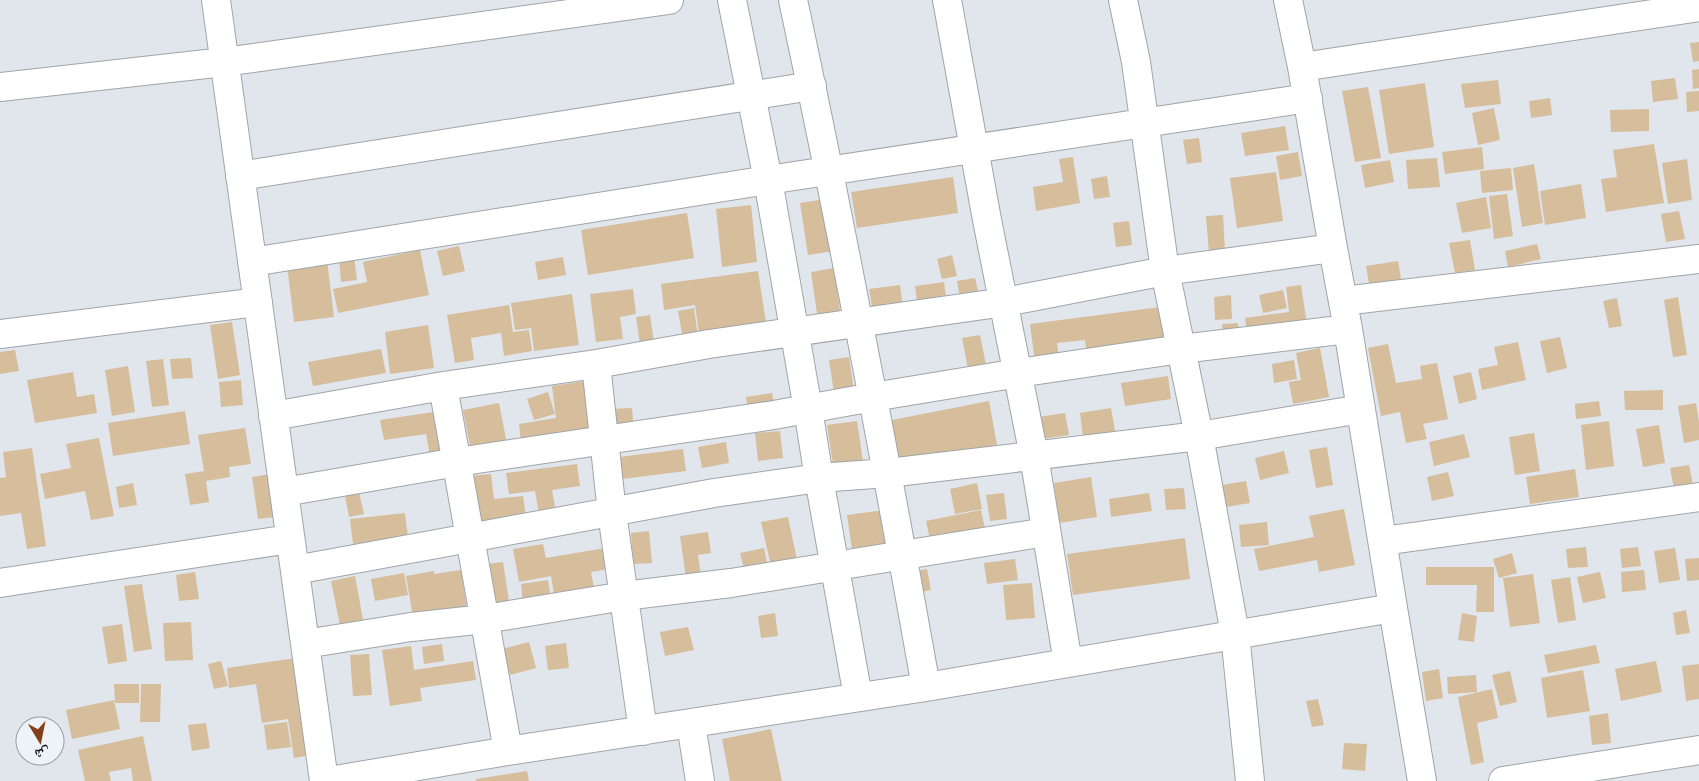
<svg xmlns="http://www.w3.org/2000/svg" width="1699" height="781" font-family="'Golos Text','Noto Naskh Arabic',sans-serif">
<style>
.building{fill:#d6bd9c}
.lines{fill:none;stroke-linecap:round;stroke-linejoin:round}
.minor-casing{stroke:#9fa5a9;stroke-width:30}
.minor{stroke:#fff;stroke-width:28}
</style>
<rect width="100%" height="100%" fill="#e0e6eb"/>
<path class="building" d="M1699,42V61L1693,62L1690,43Z
M1699,69V88L1693,89L1692,70Z
M1675,78L1678,99L1653,102L1651,81Z
M1498,80L1501,104L1465,108L1461,84Z
M1425,83L1434,147L1389,154L1379,90Z
M1368,87L1381,158L1355,162L1342,91Z
M1699,91V111L1687,112L1686,92Z
M1550,98L1552,115L1531,118L1529,101Z
M1494,108L1500,140L1478,145L1472,113Z
M1649,109V131L1611,132L1610,110Z
M1285,126L1289,150L1245,156L1241,133Z
M1199,138L1202,162L1187,164L1183,140Z
M1654,144L1664,203L1606,212L1601,179L1617,177L1613,150Z
M1482,147L1484,169L1445,174L1442,152Z
M1298,152L1302,176L1280,180L1276,156Z
M1073,157L1080,203L1036,211L1033,187L1063,182L1059,159Z
M1437,158L1440,187L1408,189L1406,160Z
M1687,159L1692,200L1668,204L1662,163Z
M1390,160L1394,182L1365,188L1361,165Z
M1534,164L1543,223L1522,227L1513,168Z
M1511,168L1513,190L1482,193L1480,171Z
M1276,172L1283,221L1237,228L1230,178Z
M1107,176L1110,197L1094,199L1091,179Z
M953,177L958,213L857,228L851,192Z
M1581,184L1586,218L1545,225L1540,191Z
M1507,194L1513,236L1494,239L1489,196Z
M1486,197L1491,228L1462,233L1456,203Z
M826,199L834,251L808,255L800,203Z
M751,205L757,262L722,267L716,209Z
M1679,211L1685,239L1666,242L1661,214Z
M687,213L694,258L588,275L581,230Z
M1223,215L1225,252L1209,253L1206,216Z
M1129,221L1132,245L1116,247L1113,223Z
M1470,240L1475,270L1455,273L1449,243Z
M1537,244L1541,259L1508,267L1505,251Z
M459,246L465,271L443,276L437,251Z
M420,250L429,295L338,313L333,289L367,282L363,262Z
M952,255L957,276L942,279L937,259Z
M354,256L357,280L341,282L339,258Z
M563,257L566,275L538,280L535,262Z
M327,260L334,317L294,322L287,265Z
M1398,261L1403,291L1371,296L1366,266Z
M834,268L841,317L818,321L811,272Z
M758,271L766,323L699,333L695,305L664,310L661,284Z
M975,278L980,299L961,304L957,281Z
M944,282L947,304L918,308L915,286Z
M900,285L903,308L873,312L869,289Z
M1301,285L1308,331L1248,340L1245,318L1289,312L1286,287Z
M633,289L636,314L620,317L623,339L596,342L590,294Z
M1283,290L1287,308L1263,313L1259,295Z
M572,294L579,345L534,351L531,328L515,330L511,303Z
M1231,295L1232,319L1215,320L1214,297Z
M1678,297L1687,355L1673,357L1664,300Z
M1617,298L1622,326L1609,328L1603,301Z
M509,305L513,332L529,330L532,351L504,356L501,333L471,338L474,360L455,363L447,315Z
M1160,307L1166,353L1088,363L1085,340L1057,343L1060,366L1036,370L1030,324Z
M694,308L698,337L683,339L678,311Z
M650,315L654,342L640,345L636,317Z
M232,322L240,375L218,379L210,325Z
M1238,323L1240,347L1225,348L1222,324Z
M428,325L434,368L390,374L385,332Z
M980,335L990,385L972,389L962,338Z
M1560,337L1567,368L1547,373L1540,341Z
M1518,342L1526,380L1482,390L1478,369L1498,365L1494,347Z
M1388,344L1396,383L1422,379L1420,366L1437,363L1448,419L1423,424L1427,439L1406,443L1400,412L1381,416L1368,348Z
M1320,348L1329,397L1293,404L1289,382L1301,380L1296,353Z
M381,349L386,373L313,386L308,362Z
M15,350L19,371L0,374V352Z
M849,357L854,390L834,393L829,360Z
M191,358L193,378L172,379L170,359Z
M163,359L169,405L152,407L146,361Z
M1294,360L1297,379L1274,383L1272,364Z
M128,366L135,412L112,416L105,370Z
M73,372L77,397L94,394L97,413L35,423L27,380Z
M1471,372L1477,399L1459,404L1453,376Z
M1168,376L1171,399L1125,406L1121,383Z
M241,380L243,405L221,407L219,382Z
M585,381L592,431L521,442L519,424L556,418L552,386Z
M1663,390V410H1625L1624,391Z
M548,392L555,414L534,420L527,399Z
M772,393L777,418L750,423L746,397Z
M989,401L997,445L896,464L887,421Z
M1599,401L1601,416L1576,419L1575,404Z
M499,403L507,444L471,451L463,410Z
M1696,403L1699,422V440L1684,443L1678,406Z
M632,408L634,431L613,432L611,409Z
M1111,408L1115,431L1083,437L1080,413Z
M185,411L190,444L113,456L108,423Z
M440,411L446,455L430,457L426,434L384,440L380,420Z
M1065,413L1069,435L1041,439L1038,417Z
M857,421L864,468L834,472L827,425Z
M1609,421L1614,466L1586,470L1581,425Z
M1659,425L1665,463L1643,467L1636,429Z
M245,428L251,464L229,467L230,477L206,481L209,502L190,505L185,474L204,471L198,435Z
M780,431L783,458L758,461L755,433Z
M1534,433L1540,471L1515,475L1509,437Z
M1464,434L1470,457L1434,466L1429,442Z
M99,438L114,516L91,520L85,491L45,499L40,474L71,468L66,444Z
M726,442L729,463L702,468L698,447Z
M1327,447L1333,485L1316,488L1309,450Z
M32,448L46,546L27,549L21,513L0,516V478L6,477L3,452Z
M683,449L686,471L622,479L619,457Z
M1284,451L1289,473L1260,480L1255,458Z
M577,464L580,486L552,490L556,513L539,515L535,491L509,494L506,473Z
M1689,465L1693,485L1674,489L1670,468Z
M1575,469L1579,497L1530,504L1526,477Z
M1448,472L1454,496L1432,501L1427,477Z
M270,474L276,517L258,519L252,477Z
M491,474L494,499L523,496L526,517L476,524L470,476Z
M1091,477L1097,517L1059,523L1054,483Z
M1246,481L1250,503L1220,508L1217,486Z
M133,483L137,505L119,508L116,487Z
M977,483L982,509L955,514L950,489Z
M1184,488L1186,509L1166,510L1164,489Z
M359,492L364,514L349,517L345,495Z
M1004,493L1007,519L990,521L986,495Z
M1149,493L1152,511L1111,517L1109,499Z
M1344,509L1355,565L1319,572L1317,560L1259,571L1254,549L1314,537L1309,516Z
M885,510L891,551L853,556L847,515Z
M981,510L985,529L930,540L926,521Z
M405,513L408,538L353,544L350,519Z
M788,517L797,560L771,566L761,522Z
M1267,522L1269,545L1241,547L1239,525Z
M649,531L652,563L633,564L631,533Z
M708,532L711,553L698,555L701,576L686,577L680,536Z
M1185,538L1190,579L1073,595L1067,554Z
M543,544L546,558L605,548L609,569L591,572L595,593L555,600L551,576L519,582L513,549Z
M1586,547L1588,567L1568,568L1566,549Z
M1638,547L1641,566L1622,568L1620,549Z
M764,548L768,568L745,573L740,553Z
M1675,548L1680,580L1659,583L1654,551Z
M1512,553L1517,573L1499,578L1493,559Z
M1699,558V580L1687,581L1685,559Z
M1015,559L1018,580L987,584L984,563Z
M503,562L510,607L494,609L487,564Z
M1426,567H1494V612H1476L1477,585H1426Z
M927,569L931,590L911,594L906,573Z
M461,570L467,609L413,617L406,576L434,571V574Z
M1644,570L1646,590L1622,592L1621,572Z
M195,572L199,599L179,601L176,575Z
M1600,572L1606,598L1583,603L1577,577Z
M404,573L408,595L375,601L371,579Z
M1533,574L1540,623L1510,627L1503,578Z
M355,576L364,625L341,630L331,581Z
M1570,577L1576,620L1558,623L1551,580Z
M548,580L551,599L523,604L521,584Z
M1032,583L1035,618L1006,620L1003,585Z
M142,584L152,649L134,652L124,586Z
M1686,610L1690,633L1676,635L1673,613Z
M775,613L778,636L761,638L758,616Z
M1462,613L1477,616L1474,642L1458,640Z
M191,622L193,660L165,661L163,623Z
M122,624L127,661L108,664L102,627Z
M688,627L694,650L665,656L660,632Z
M529,642L536,668L510,675L502,649Z
M566,643L569,668L548,670L545,646Z
M442,644L444,661L424,664L422,647Z
M1596,645L1600,663L1548,673L1544,655Z
M411,646L414,670L473,661L476,680L420,688L422,701L390,706L382,650Z
M369,654L372,695L353,696L350,655Z
M296,658L310,755L294,758L288,719L262,723L256,684L229,688L227,668Z
M221,661L228,686L214,689L208,664Z
M1656,661L1662,692L1621,701L1615,669Z
M1699,664V699L1686,701L1682,666Z
M1439,669L1443,698L1426,701L1422,672Z
M1583,670L1590,711L1547,718L1541,678Z
M1510,671L1517,702L1500,706L1492,675Z
M1476,675L1477,692L1448,694L1447,677Z
M114,684H139V703H115Z
M141,684H161L160,722H140Z
M1492,689L1498,718L1477,723L1484,762L1471,765L1458,697Z
M1318,699L1324,725L1312,727L1306,701Z
M114,700L120,729L72,739L66,710Z
M1608,713L1611,743L1592,745L1589,716Z
M287,722L291,747L267,750L264,725Z
M206,723L210,748L192,751L188,725Z
M771,729L782,781H730L722,739Z
M143,736L152,781H133L131,768L109,772L111,781H85L78,750Z
M1344,743L1367,744L1365,771L1342,769Z
M527,771L529,781H476V779Z"/>
<g class="lines">
<defs>
<path id="minor" d="M216,0L324,781
M732,0L768,180L808,409L819,478L858,697
M793,0C842,228 885,457 926,687
M947,0L987,220L1034,456L1068,663
M1123,0L1136,62L1165,271L1199,436L1235,634L1250,781
M1288,0L1302,67L1333,248L1348,329L1393,608L1422,781
M1302,67L1699,7
M0,87L224,62L669,0
M240,176L812,86
M252,262L768,180L1308,98
M1343,301L1699,259
M0,334L258,302
M596,364L612,513L643,731
M443,386L508,751
M273,416L443,386L596,364L709,344L1005,302L1165,271L1333,248
M284,492L457,462L774,415L873,397L1018,373L1181,349L1348,329
M1383,541L1699,497
M295,570L714,493L819,478L888,473L1199,436L1361,409
M0,583L290,539
M305,644L411,627L485,619L624,596L731,583L1046,532
M691,724L700,781
M329,781L508,751L926,687L1393,608
M1503,781L1699,750"/>
</defs>
<use href="#minor" class="minor-casing"/>
<use href="#minor" class="minor"/>
</g>
<g transform="translate(40 741) rotate(170)"><circle r="24" fill="#edf3f8" stroke="#979ca0"/>
<path d="M0-4L9 19L0 12L-9 19Z" fill="#843f18"/>
<text y="-8" font-size="14" font-weight="bold" text-anchor="middle" fill="#17191b">ش</text>
</g>
</svg>
